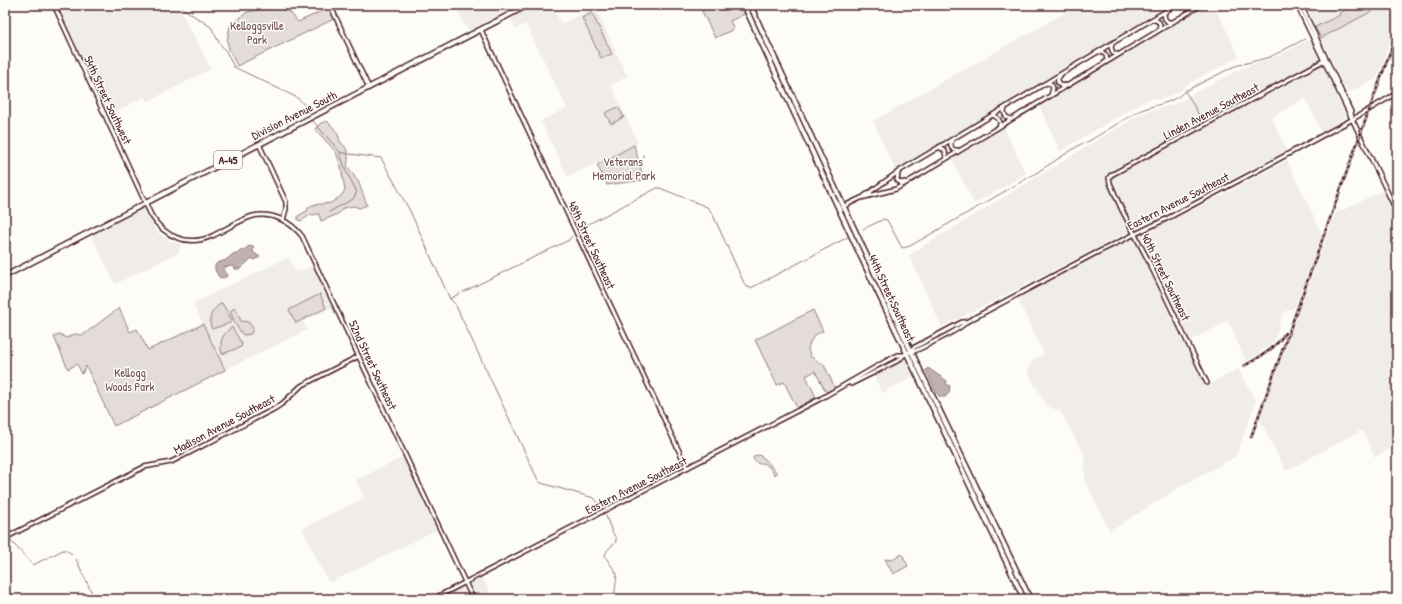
<svg xmlns="http://www.w3.org/2000/svg" width="1402" height="604" font-family="'Patrick Hand',sans-serif">
<style>
.built{fill:#f0ece8}
.green{fill:#e3dcda;stroke:#967e82}
.water{fill:#c0b1b1;stroke:#91777b}
.lines{fill:none;stroke-linecap:round;stroke-linejoin:round}
.stream{stroke:#91777b;stroke-width:1}
.tertiary-casing{stroke:#4a1f2b;stroke-width:6}
.secondary-casing{stroke:#4a1f2b;stroke-width:6}
.primary-casing{stroke:#4a1f2b;stroke-width:7}
.tertiary{stroke:#fdfcf7;stroke-width:3}
.secondary{stroke:#fdfcf7;stroke-width:3}
.primary{stroke:#fdfcf7;stroke-width:4}
.rail-casing{stroke:#4a1f2b;stroke-width:2.5}
.rail{stroke:#fdfcf7;stroke-width:1;stroke-dasharray:3;stroke-linecap:butt}
.labels{text-anchor:middle;dominant-baseline:central;stroke-width:3;stroke-linejoin:round;paint-order:stroke}
.shield{fill:#fdfcf7;stroke:#806168;stroke-width:1}
.shield-label{font-size:11px;font-weight:bold;fill:#4a1f2b}
.park-label{font-size:12px;fill:#704e57;stroke:#fdfcf7}
.street-label{font-size:12px;fill:#4a1f2b;stroke:#fdfcf7}
</style>
<rect width="100%" height="100%" fill="#fdfcf7"/>
<filter id="ink" filterUnits="userSpaceOnUse"><feTurbulence type="fractalNoise" baseFrequency=".025" numOctaves="2"/><feDisplacementMap in="SourceGraphic" scale="8" xChannelSelector="R" yChannelSelector="G"/><feConvolveMatrix kernelMatrix="1 2 1 2 8 2 1 2 1" color-interpolation-filters="sRGB"/></filter>
<g filter="url(#ink)">
<path class="built" d="M58,5H177L193,34L211,69L147,102L144,97L108,116Z
M455,5H504L507,11L468,31Z
M534,5H552L561,24L595,8L627,76L611,85L638,143L568,177L541,121L567,108L526,24L516,29L511,20L512,16Z
M1079,5H1169L1067,68L896,171L873,121Z
M1204,5H1214L1239,57L1187,84L1181,91L1160,100L1150,98L1060,151L1039,105Z
M1305,5H1355L1339,13L1340,15L1315,27Z
M1384,5H1397V23L1377,78L1347,93L1321,38Z
M1310,39L1346,114L1344,119L1322,133L1305,98L1271,117L1287,151L942,327L909,255L1142,113L1172,105L1240,69L1278,56Z
M1003,126L1026,174L974,204L951,157Z
M1287,160L1322,234L1296,306L1283,313L1274,341L1259,354L1246,361L1228,321L1186,343L1207,386L1238,369L1256,401L1237,454L1233,458L1183,485L1110,531L1085,481V456L1060,411L1047,406L1030,377L1028,369L1032,361L1044,353L1017,297L1141,234L1221,196Z
M1384,190L1397,216V445L1375,457L1362,430L1286,471L1259,418L1335,214Z
M145,208L156,231L168,240L181,244L179,252L115,284L91,235Z
M289,257L296,273L313,266L332,307L303,321L307,330L225,370L193,303Z
M905,359L909,361L916,375L882,393L874,376Z
M405,456L440,528L329,583L302,528L364,498L356,480Z
M482,577L493,599H475L468,584Z
M462,587L465,588L471,599H439Z"/>
<path class="green" d="M699,5H743L747,13L730,21L734,29L715,38Z
M1355,5H1384L1321,38L1315,27L1340,15L1339,13Z
M275,7L290,12L298,22L331,7L336,18L237,66L229,49L227,41L230,26L247,12Z
M592,13L612,54L601,58L582,18Z
M618,107L624,117L611,124L605,113Z
M327,121C333,127 339,133 340,142C349,148 349,157 347,167C353,171 353,177 358,181L367,205L359,208L354,206L343,208L338,214L321,221L319,214L310,215L301,221L298,220V216L307,211L308,208L312,205L331,203L341,196L345,190L341,167L336,152L315,129L321,123Z
M634,145L644,180L607,185L597,165Z
M320,294L326,308L296,323L289,310Z
M222,303L232,320L230,323L212,329C207,318 212,309 222,303Z
M119,308L130,332L137,329L148,350L203,324L225,370L114,426L86,366L82,374L77,364L68,369L54,337L60,334L66,338L75,334L83,335Z
M235,308L241,321L248,322L253,328L251,334L243,335L235,324L230,311Z
M813,310L823,331C813,335 810,340 808,350L811,357L824,365L835,388L826,392L815,371L806,376L816,397L797,408L784,382L777,385L755,340Z
M232,327L242,344L241,347L222,354C219,342 222,334 232,327Z
M759,455L765,459L777,473L775,475L769,467L763,463L758,464L753,459L754,456Z
M902,554L908,566L893,574L885,559L892,560Z"/>
<path class="water" d="M249,246L254,247L253,252L260,257L254,260L252,258L240,269H235L234,266L224,267L227,276L223,278L219,277L215,270V265L217,263L226,260L233,254L244,250Z
M928,368L947,381L946,384L950,386L949,393L945,397H940L936,392L926,370Z"/>
<g class="lines">
<path class="stream" d="M180,5L182,8L211,27L220,44L226,51L234,67L296,97L301,101L310,113
M1185,92L1189,97L1201,119
M313,121L340,152L349,154L381,158L410,211L450,299L455,304
M329,212L353,199L357,192L346,171L340,153
M579,229L657,188H660L707,207L712,213L744,283L747,287L751,288L848,237
M863,229L884,219L887,220L902,248L910,246L1033,175L1081,144L1089,141L1137,112C1153,104 1171,105 1185,91L1235,66L1270,57L1305,39
M463,292L569,240L572,236
M450,299L460,293
M456,306L538,480L541,483L594,498L602,507
M606,516L612,532L616,538V542C612,546 606,549 605,556L617,574L614,599
M10,540L33,565L63,550H66L72,554
M76,559L91,591L97,599"/>
<defs>
<path id="tertiary" d="M330,5L369,88
M1297,5L1397,212
M1301,5L1351,112L1352,117
M1166,11L1164,14L1165,19L1168,22H1171
M1153,20H1155L1159,22L1160,25L1159,29
M481,30L687,468
M1112,45L1111,47L1113,53L1115,54H1117
M1098,52H1102L1106,55L1107,60L1105,62
M1060,76C1056,80 1057,83 1061,86L1065,85
M1046,83L1051,84L1053,88L1051,95
M1005,108L1004,112L1006,117L1011,119
M993,115C998,118 1002,121 999,127
M952,140C950,144 950,147 954,150H958
M259,144L286,202V209L283,220
M939,147L945,151L946,159
M898,173L897,180L901,183L905,182
M863,197L901,170L1176,5
M842,207L861,198L896,189L1201,5
M1207,383L1147,258L1121,208L1110,183L1109,178L1111,175L1323,61
M851,384L899,360L904,355L911,351
M5,538L144,467L171,462L177,459L274,409L283,403L301,386L359,356
M433,599L820,399L886,361L898,355H904"/>
<path id="secondary" d="M54,5L151,215C164,237 188,247 212,236C225,230 239,220 253,216C272,212 290,221 302,236L473,599
M911,351H915C925,346 961,330 966,322
M912,351L913,348L962,322H966L1094,254L1168,218L1253,173L1353,119L1397,93"/>
<path id="primary" d="M744,5L871,278L1024,599
M750,5L911,351L1030,599
M5,276L528,5"/>
</defs>
<use href="#tertiary" class="tertiary-casing"/>
<use href="#secondary" class="secondary-casing"/>
<use href="#primary" class="primary-casing"/>
<use href="#tertiary" class="tertiary"/>
<use href="#secondary" class="secondary"/>
<use href="#primary" class="primary"/>
<defs>
<path id="rail" d="M1244,366C1260,357 1275,349 1285,333
M1251,437L1397,33"/>
</defs>
<use href="#rail" class="rail-casing"/>
<use href="#rail" class="rail"/>
</g>
</g>
<g class="labels">
<rect class="shield" x="214" y="151" width="28" height="18" rx="3"/>
<g class="shield-label">
<text x="228" y="160">A-45</text>
</g>
<g class="park-label">
<text x="257" y="25">Kelloggsville<tspan x="257" dy="14">Park</tspan></text>
<text x="624" y="161">Veterans'<tspan x="624" dy="14">Memorial Park</tspan></text>
<text x="130" y="372">Kellogg<tspan x="130" dy="14">Woods Park</tspan></text>
</g>
<g class="street-label">
<text transform="translate(108 100) rotate(65)">54th Street Southwest</text>
<text transform="translate(1211 111) rotate(-28)">Linden Avenue Southeast</text>
<text transform="translate(294 115) rotate(-27)">Division Avenue South</text>
<text transform="translate(1178 201) rotate(-27)">Eastern Avenue Southeast</text>
<text transform="translate(592 245) rotate(65)">48th Street Southeast</text>
<text transform="translate(1166 277) rotate(64)">40th Street Southeast</text>
<text transform="translate(892 298) rotate(65)">44th Street Southeast</text>
<text transform="translate(373 365) rotate(65)">52nd Street Southeast</text>
<text transform="translate(224 424) rotate(-28)">Madison Avenue Southeast</text>
<text transform="translate(636 485) rotate(-27)">Eastern Avenue Southeast</text>
</g>
</g>
<rect width="1402" height="604" fill="none" stroke="#fdfcf7" stroke-width="20"/>
<rect x="10" y="10" width="1382" height="584" fill="none" stroke="#4a1f2b" stroke-width="1.5" filter="url(#ink)"/>
</svg>
